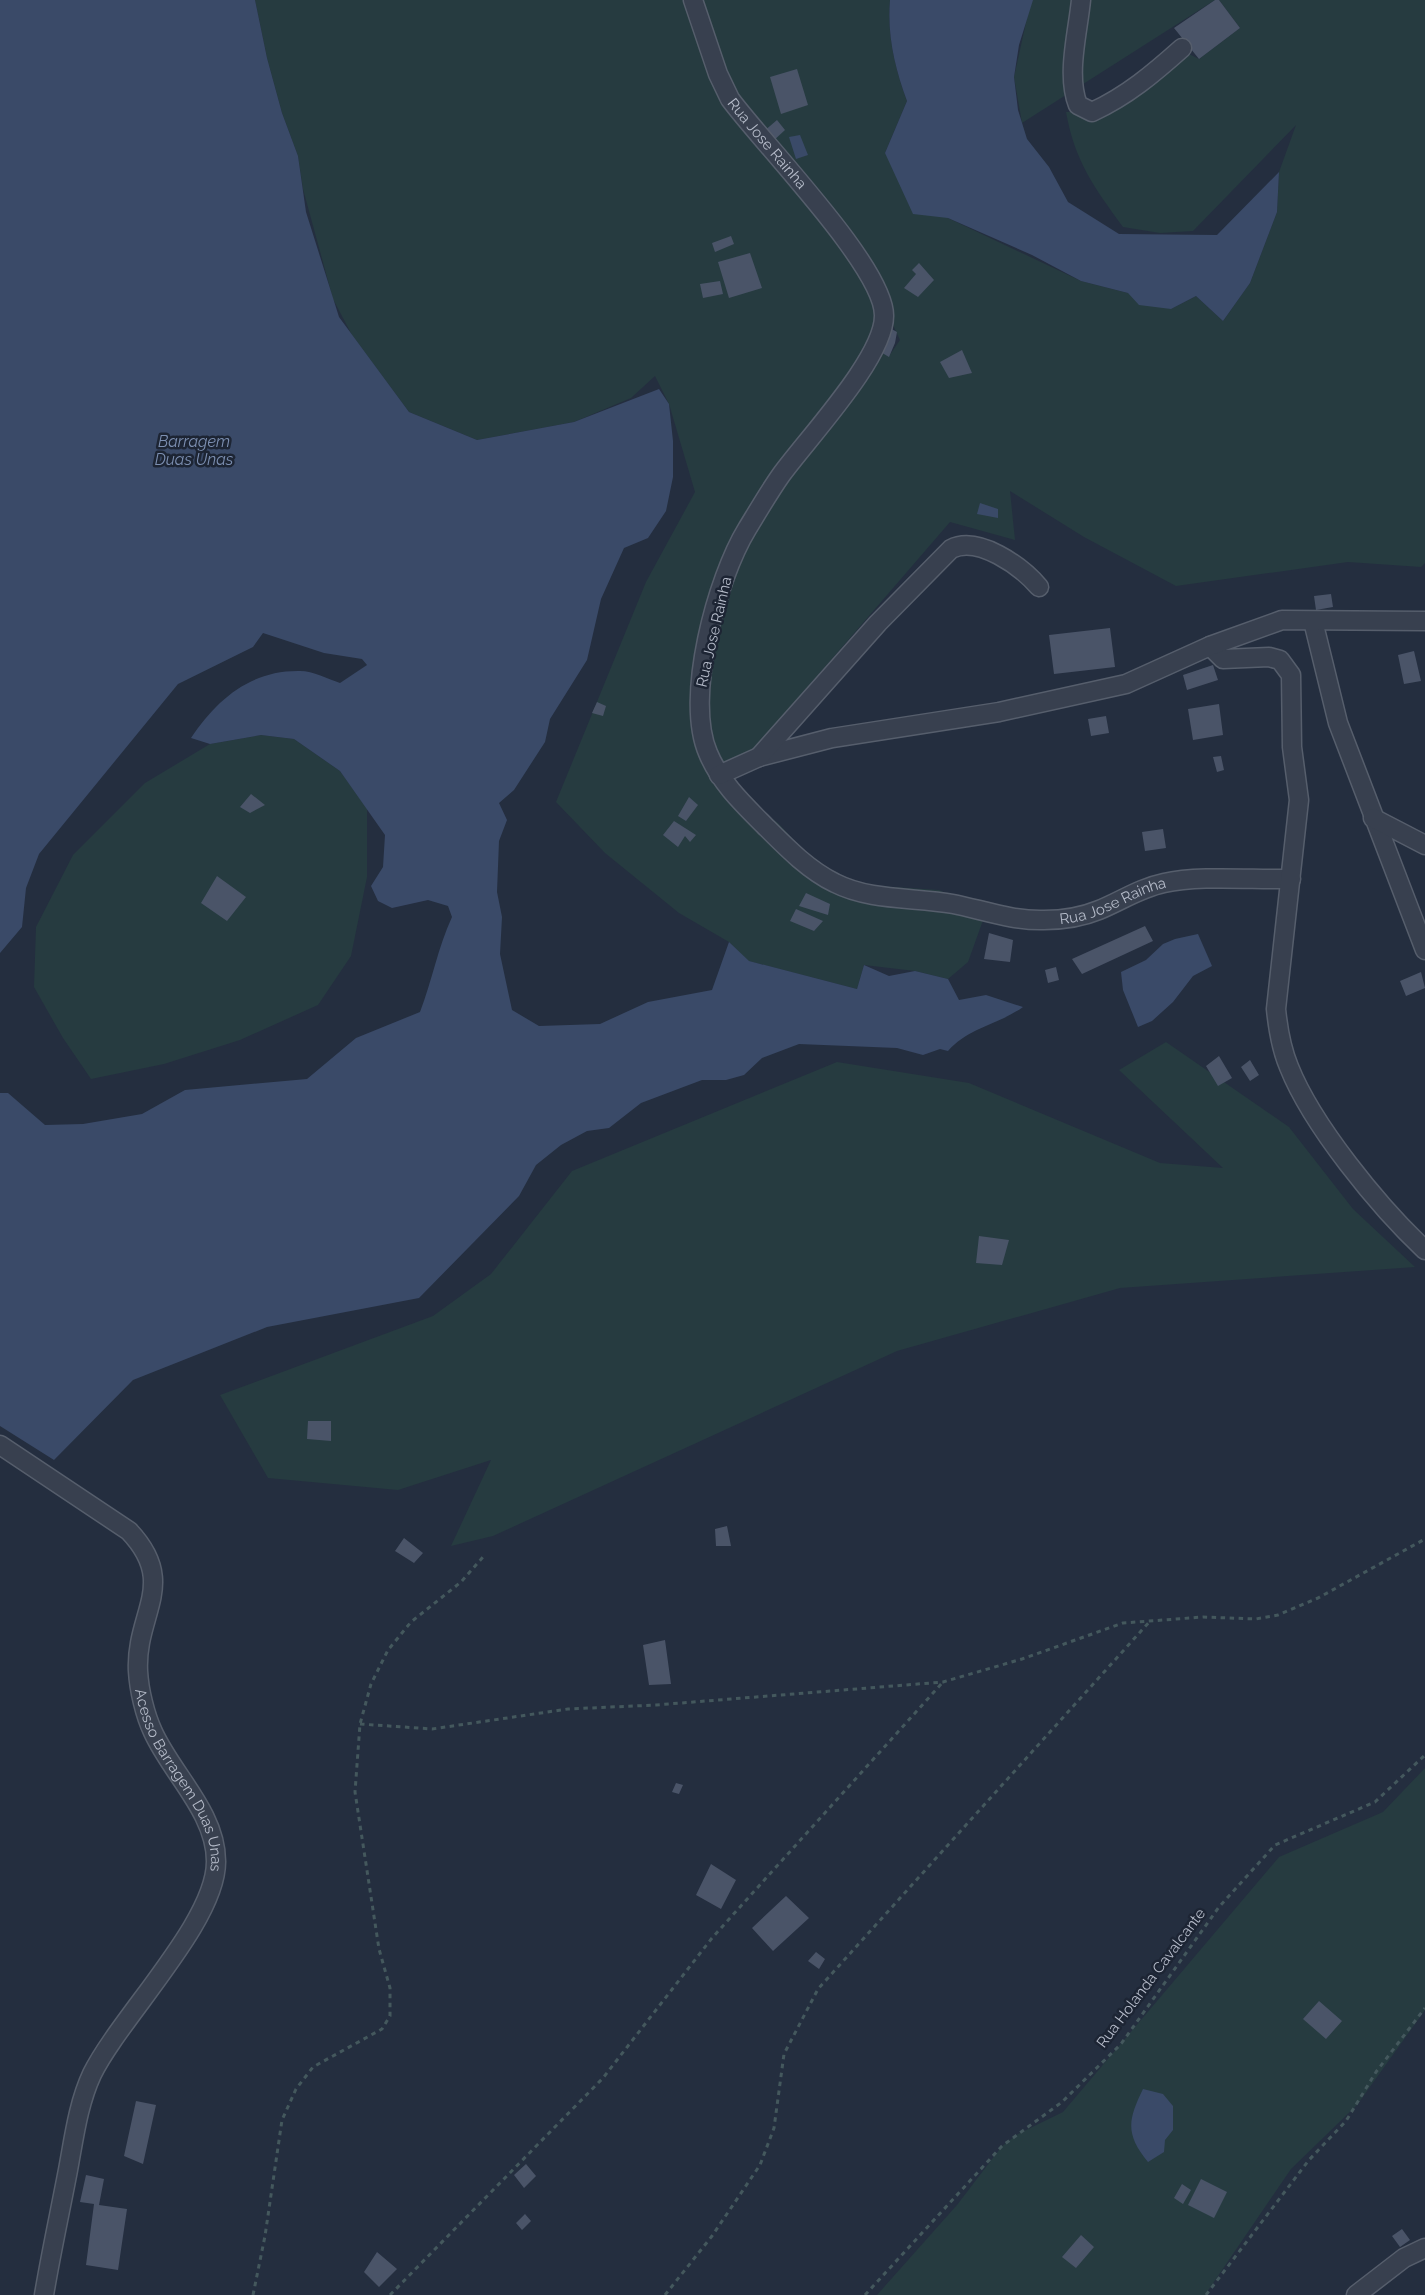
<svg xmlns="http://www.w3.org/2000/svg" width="1425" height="2295" font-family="Raleway,sans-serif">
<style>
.green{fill:#263b40;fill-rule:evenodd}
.water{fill:#3a4a68}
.building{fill:#4a5468}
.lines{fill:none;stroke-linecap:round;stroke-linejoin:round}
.minor-casing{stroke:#565e6c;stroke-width:21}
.path{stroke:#44585d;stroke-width:3;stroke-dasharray:4.5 4.5;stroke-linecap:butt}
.minor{stroke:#38404f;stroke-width:18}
.labels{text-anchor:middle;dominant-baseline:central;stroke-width:5;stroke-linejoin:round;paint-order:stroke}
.street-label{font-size:15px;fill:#b5bbc9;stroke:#1d2534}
.water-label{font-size:16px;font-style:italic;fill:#7c8fb1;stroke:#1d2534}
</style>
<rect width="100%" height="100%" fill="#242e3f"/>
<path class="green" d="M255,0H890C887,36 895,68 907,101L885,153L948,218L1081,281L1128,293L1171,309L1196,296L1223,321L1250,283L1277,212L1279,172L1296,125L1193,231L1160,233L1123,227C1094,187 1075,162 1066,112H1093L1185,52L1199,59L1240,28L1219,0H1425V563L1421,567L1348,562L1176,586L1084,537L1010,491L1015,540L950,522L755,748L716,769L729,787L778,823L834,883L939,890L986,912L968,962L948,979L915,971L864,965L857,989L748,961L729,942L679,913L605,853L556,802L646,582L695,492L669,404L655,376L631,398L574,422L477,440L409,412L352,335L333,299L303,189L298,156L282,113L267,58ZM882,302L900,340L889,356L879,351L748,540L822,421L873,352Z
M1031,0H1215L1022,123L1014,77Z
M261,735L294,739L340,771L367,808V877L351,956L318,1005L240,1040L164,1064L91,1079L63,1038L34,987L36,927L73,855L145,783L210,744Z
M1166,1042L1289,1127L1353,1209L1415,1267L1120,1288L897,1351L493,1536L451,1546L491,1460L398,1490L268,1478L220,1395L433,1316L491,1274L572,1171L837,1062L969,1083L1160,1163L1223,1168L1119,1070Z
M1425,1768V2010L1357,2105L1291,2169L1205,2295H877L957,2205L1002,2146L1018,2134L1063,2112L1279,1857L1383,1812Z"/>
<path class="water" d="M0,0H255L267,58L282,113L298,156L306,212L339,317L409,412L477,440L574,422L659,389L669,404L673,441V477L666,511L648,538L624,548L601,599L587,660L550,719L545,742L514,790L499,803L507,820L499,841L497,892L502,917L500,954L512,1010L539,1026L600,1024L648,1002L712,990L729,942L749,961L857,989L864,965L889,976L915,971L948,979L959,1000L986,995L1023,1007C998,1025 969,1027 948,1051L940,1049L923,1055L897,1048L799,1044L762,1058L744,1075L726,1080H702L641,1103L609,1128L587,1131L561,1145L536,1165L519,1196L419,1298L267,1327L133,1380L54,1460L0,1426V1093H8L45,1125L83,1124L142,1114L185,1090L307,1079L356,1038L420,1012C432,981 438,947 452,917L448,906L428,900L392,908L378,901L371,886L383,867L385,835L340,771L294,739L261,735L210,744L191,738C217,699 251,670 300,671C313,671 328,679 340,683L367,665L362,659L324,653L263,633L253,647L178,684L39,854L26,888L22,927L0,953Z
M890,0H1033L1019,45L1014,77L1018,110L1027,139L1049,167L1068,202L1119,234L1217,235L1279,172L1277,212L1250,283L1223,321L1196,296L1171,309L1139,305L1128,293L1081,281L1032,255L948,218L913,214L885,153L907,101C895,68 887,36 890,0Z
M800,135L808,155L796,159L789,137Z
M980,503L998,509V518L977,514Z
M1198,934L1212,966L1193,976L1173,1002L1152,1021L1138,1027L1123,990L1121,972L1146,960L1163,944L1175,939Z
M1143,2089L1163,2094L1173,2106V2130L1165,2140L1164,2152L1148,2162C1125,2134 1128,2120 1143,2089Z"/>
<path class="building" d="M1215,0H1219L1240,28L1199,59L1174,28Z
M797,69L808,105L781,114L770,77Z
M777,120L785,130L772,142L763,132Z
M731,236L734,244L715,252L712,243Z
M750,253L762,288L729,298L718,262Z
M919,263L934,280L918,297L904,288L916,274L912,270Z
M720,281L723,294L703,298L700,284Z
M888,327L897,332L895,343L889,357L879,351Z
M962,350L972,373L949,378L940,362Z
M1331,594L1333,607L1316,610L1314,596Z
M1110,628L1115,667L1054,674L1049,635Z
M1414,651L1421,681L1404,684L1398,655Z
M1213,665L1218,680L1187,690L1183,675Z
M597,702L606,706L603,716L592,713Z
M1219,704L1223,735L1193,740L1188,709Z
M1106,716L1109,733L1091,736L1088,719Z
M1221,756L1224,770L1217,772L1213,757Z
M251,794L265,805L250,813L240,807Z
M689,797L698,805L686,821L678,816Z
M674,821L696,835L690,842L685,836L678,847L663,835Z
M1163,829L1166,848L1145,851L1142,832Z
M217,876L246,897L227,921L201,903Z
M806,893L830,904L828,915L799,906Z
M796,909L823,921L814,931L790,921Z
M1145,926L1153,941L1082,974L1072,959Z
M989,933L1013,940L1010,962L984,959Z
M1056,967L1059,980L1048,983L1045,970Z
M1421,972L1425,988L1406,996L1400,981Z
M1219,1056L1232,1078L1218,1086L1206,1066Z
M1250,1060L1259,1075L1250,1081L1241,1067Z
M979,1236L1009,1240L1002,1265L976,1263Z
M308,1421H331V1441L307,1439Z
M727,1526L731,1546H716L715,1529Z
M404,1538L423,1553L414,1563L395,1551Z
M665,1640L671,1684L649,1685L643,1645Z
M676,1783L683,1785L679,1794L672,1792Z
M711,1864L736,1880L721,1909L696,1895Z
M786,1896L809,1918L773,1951L752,1928Z
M816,1952L825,1959L819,1969L808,1961Z
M1319,2001L1342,2021L1326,2039L1303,2019Z
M136,2101L156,2105L143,2164L124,2156Z
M526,2164L536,2176L524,2188L514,2175Z
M86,2175L104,2179L99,2205L127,2209L118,2270L86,2265L94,2204L80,2202Z
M1201,2179L1227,2192L1214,2218L1188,2205Z
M1182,2184L1191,2190L1183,2204L1174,2198Z
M525,2214L531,2221L522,2230L516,2223Z
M1402,2229L1410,2240L1400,2247L1392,2236Z
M1081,2235L1094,2247L1076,2268L1062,2257Z
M377,2252L397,2269L379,2287L364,2272Z"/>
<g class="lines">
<defs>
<g id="minor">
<path id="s1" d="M693,0L718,74L730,99C763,144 885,268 884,316C884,358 807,439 781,475C769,492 758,511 747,529C717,578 684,698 708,753C720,782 742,803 764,825C785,846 808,870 835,883C870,901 915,897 953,904C983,910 1013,921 1044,920C1062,920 1082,917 1099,910C1121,901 1140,888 1164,883C1199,875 1254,880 1291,879"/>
<path d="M1081,0C1078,32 1066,75 1078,105L1092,112C1127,96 1154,73 1182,48"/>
<path d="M1313,621L1338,723L1425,950"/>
<path d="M1210,646L1223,659L1269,657L1280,660L1291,675L1292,747L1299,800L1276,1009C1278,1029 1281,1048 1289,1067C1312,1125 1379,1207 1425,1250"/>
<path d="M759,757L832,738L999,712L1126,684L1210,646L1282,620L1425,621"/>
<path d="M719,775L759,757L878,623L951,549C978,535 1021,566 1039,587"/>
<path d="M1373,818L1425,845"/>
<path id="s2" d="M0,1445L129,1531C179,1584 135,1613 138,1671C139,1690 145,1715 153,1732C172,1774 216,1813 216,1861C217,1921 120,2017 92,2074C78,2104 74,2138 68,2170C60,2212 51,2253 44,2295"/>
<path d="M1356,2295L1404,2258L1425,2248"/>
</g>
</defs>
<use href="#minor" class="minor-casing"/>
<path class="path" d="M360,1724L432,1729L568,1709L656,1705L943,1682L1022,1659L1123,1623L1203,1617L1256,1619L1278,1615L1318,1598L1425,1539
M253,2295L265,2236L282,2120L296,2089L313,2067L382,2029L390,2016V1988L379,1949L355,1792L360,1724L371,1684L388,1650L411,1622L461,1582L483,1557
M390,2295L603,2078L712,1938L943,1682
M665,2295L712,2236L760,2165L774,2128L784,2054L818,1989L1151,1620
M865,2295L1002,2146L1062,2102L1121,2044L1219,1907L1275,1845L1375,1802L1425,1755
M1206,2295L1309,2160L1346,2121L1376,2072L1425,2008"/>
<use href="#minor" class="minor"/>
</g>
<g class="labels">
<g class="street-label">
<text stroke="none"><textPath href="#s1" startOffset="164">Rua Jose Rainha</textPath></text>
<text transform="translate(714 632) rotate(-77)">Rua Jose Rainha</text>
<text stroke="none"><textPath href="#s1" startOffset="1332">Rua Jose Rainha</textPath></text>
<text stroke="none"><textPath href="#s2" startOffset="422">Acesso Barragem Duas Unas</textPath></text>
<text transform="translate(1151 1978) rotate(-53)">Rua Holanda Cavalcante</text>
</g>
<g class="water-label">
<text x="194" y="441">Barragem<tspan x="194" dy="18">Duas Unas</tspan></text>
</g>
</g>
</svg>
